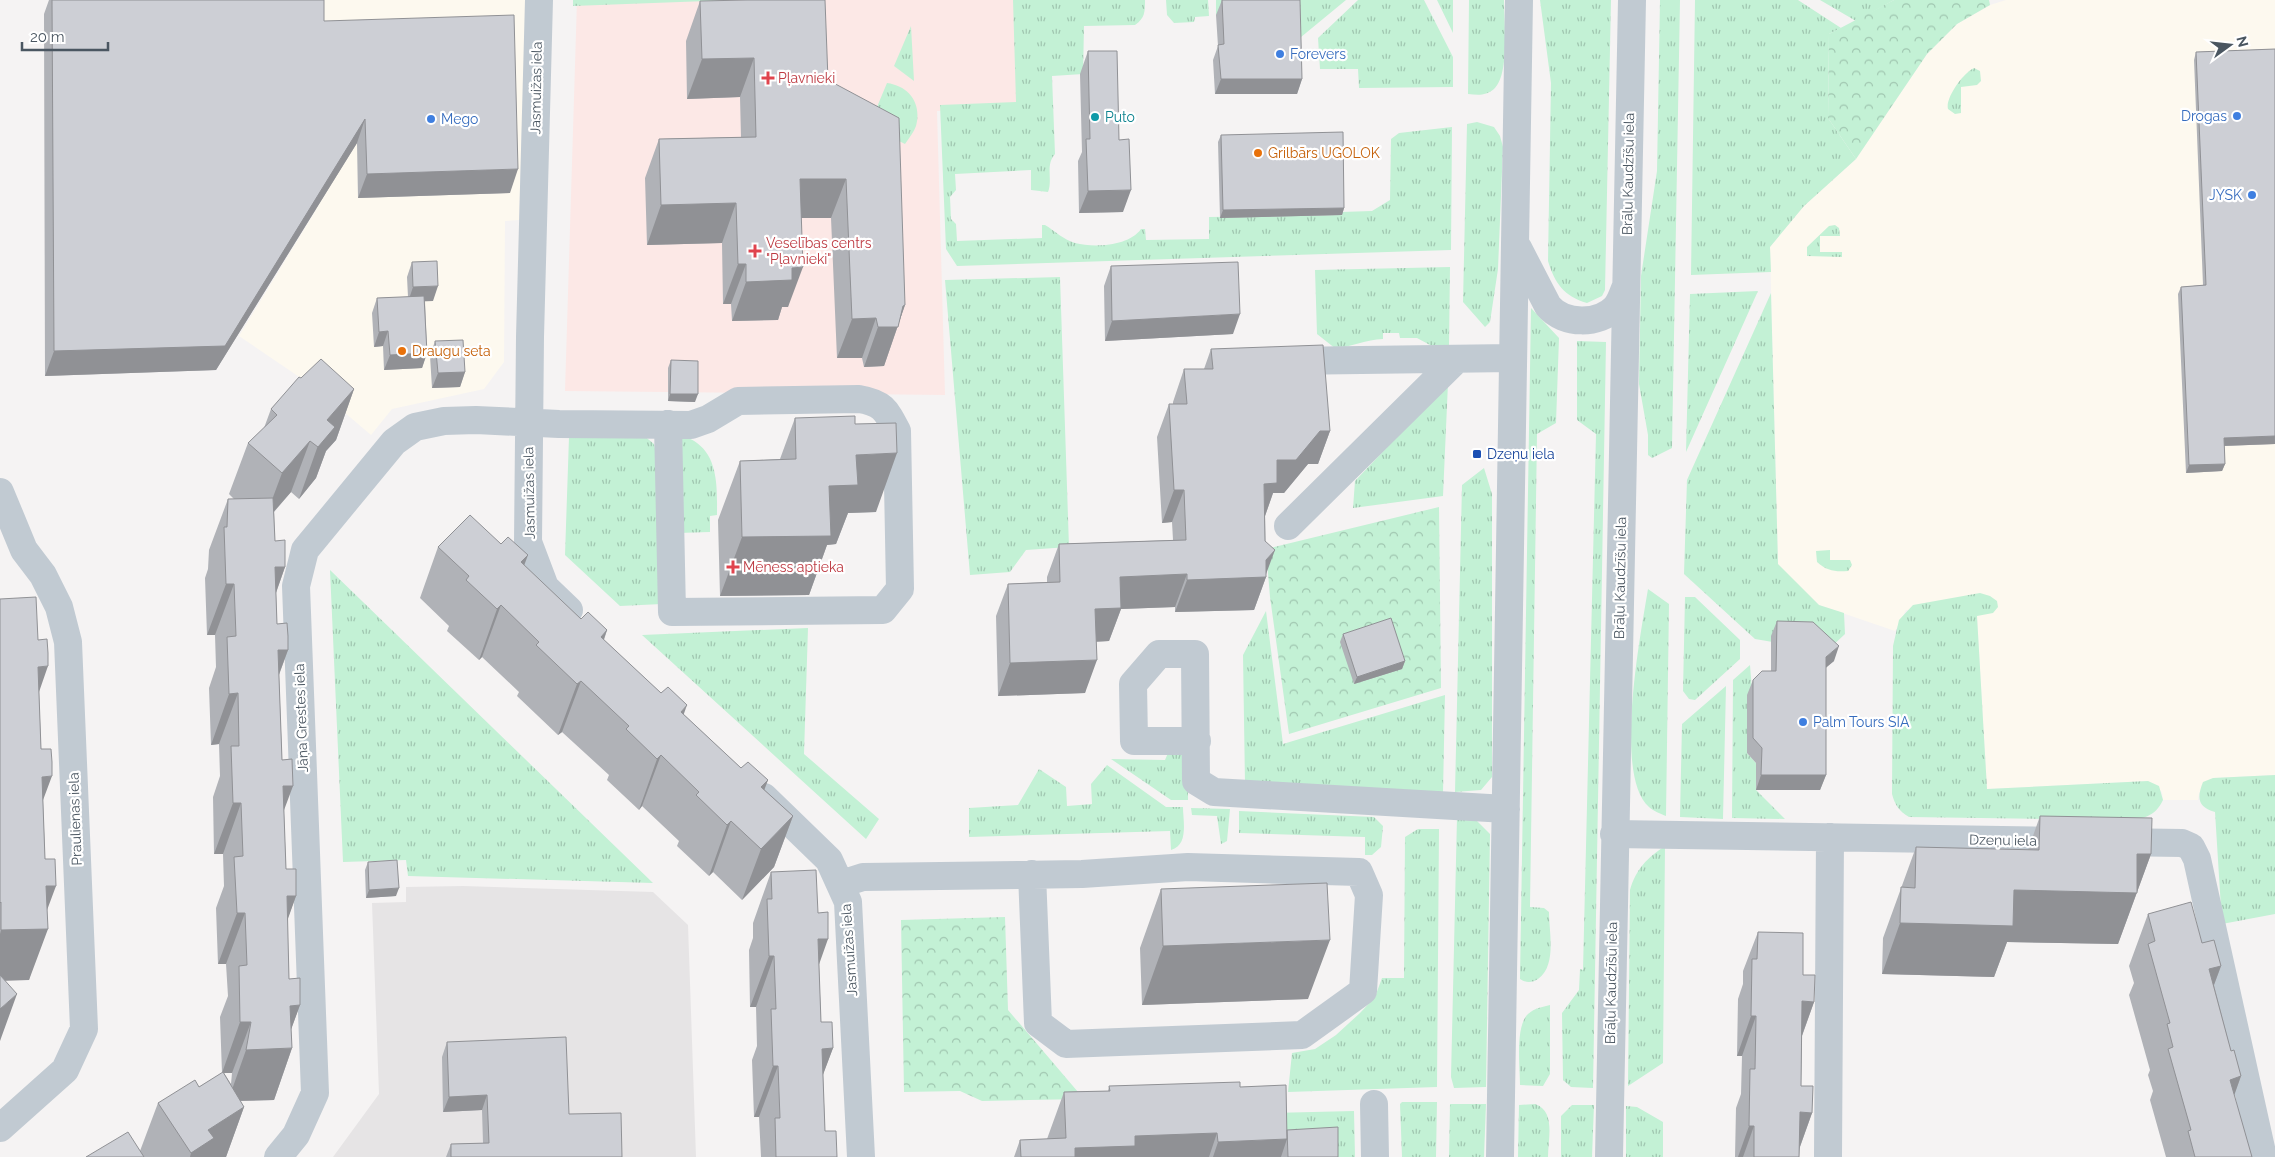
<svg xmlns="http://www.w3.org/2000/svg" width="2275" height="1157" font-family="Raleway,sans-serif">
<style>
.commercial{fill:#fdf9ef}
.education{fill:#e6e4e5}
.medical{fill:#fce8e6}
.grass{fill:url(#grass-tufts)}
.forest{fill:url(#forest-crowns)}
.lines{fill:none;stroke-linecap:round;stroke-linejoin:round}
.minor{stroke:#c1cad2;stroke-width:28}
.wall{fill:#b0b2b7;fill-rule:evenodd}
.shaded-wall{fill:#909195}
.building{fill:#cdcfd5;stroke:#909195}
.shop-dot{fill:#3f7fe0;stroke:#fff;stroke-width:2}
.health-dot{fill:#e0444e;stroke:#fff;stroke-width:2}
.culture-dot{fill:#0f9aa8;stroke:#fff;stroke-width:2}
.food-dot{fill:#e8710a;stroke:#fff;stroke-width:2}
.transit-dot{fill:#1a4fb4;stroke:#fff;stroke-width:2}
.labels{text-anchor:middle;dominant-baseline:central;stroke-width:4.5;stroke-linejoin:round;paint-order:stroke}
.shop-label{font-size:14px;fill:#366cbe;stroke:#fff;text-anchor:start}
.health-label{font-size:14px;fill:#be3a42;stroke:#fff;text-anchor:start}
.street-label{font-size:14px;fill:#4a5661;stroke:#fff}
.culture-label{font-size:14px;fill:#0d838f;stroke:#fff;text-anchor:start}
.food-label{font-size:14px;fill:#c56008;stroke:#fff;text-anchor:start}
.transit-label{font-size:14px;fill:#164399;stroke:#fff;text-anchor:start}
</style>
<defs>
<pattern id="grass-tufts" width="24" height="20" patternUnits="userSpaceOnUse" patternTransform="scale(1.25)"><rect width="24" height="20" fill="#c3f1d5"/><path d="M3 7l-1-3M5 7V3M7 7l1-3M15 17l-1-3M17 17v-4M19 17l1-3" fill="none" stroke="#a0c6b0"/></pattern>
<pattern id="forest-crowns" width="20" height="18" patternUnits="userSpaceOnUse" patternTransform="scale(1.25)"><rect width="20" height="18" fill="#c3f1d5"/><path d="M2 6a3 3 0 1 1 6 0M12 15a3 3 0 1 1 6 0" fill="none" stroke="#a0c6b0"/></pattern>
</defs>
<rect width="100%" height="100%" fill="#f5f3f3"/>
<path class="commercial" d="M315,0H526L519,220L505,221L504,362L484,389L392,409L371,435L317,389L239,336L316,210Z
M2006,0H2275V775L2213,778L2199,793L2198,800H2163L2162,792L2148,781L1987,789L1977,616L1906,610L1895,631L1819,605L1778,565L1770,247L1804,206L1856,159L1927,54L1957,24L1990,5Z"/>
<path class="education" d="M463,886L653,892L688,925L696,1157H333L379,1094L372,903L406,902V887Z"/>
<path class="medical" d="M577,0H1017L1022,109L937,111L945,395L565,391Z"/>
<path class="grass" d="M573,0H734L573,6Z
M1013,0H1145C1145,12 1145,18 1135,25L1084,26L1083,74L1052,76L1055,154C1045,165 1053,179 1048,192L1031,190V170L955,174L956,190L950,197L951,219L956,224L957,241L1042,238V225H1045C1055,231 1064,240 1075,243C1095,248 1129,246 1141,229H1145L1146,240L1209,239V217L1341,215V212L1372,211L1390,200L1391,139L1399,133L1452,127L1451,250L957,266L946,249L940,105L1016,102Z
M1166,0H1208L1209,16L1195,17L1194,22L1174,23L1167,15Z
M1216,0H1346L1295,42L1229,15H1216Z
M1358,0H1424L1453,57V87L1359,88L1358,69H1320L1318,38Z
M1437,0H1453V33Z
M1469,0H1504C1504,22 1510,74 1494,89C1486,96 1478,95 1468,94Z
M1540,0H1611L1605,290L1602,296L1587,303C1564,296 1555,284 1548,261L1551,83Z
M1660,0H1680L1672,448L1652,458L1648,455V435L1639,384L1641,276L1657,171Z
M1695,0H1798L1841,28L1829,34L1828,118L1856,159L1804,206L1770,247L1771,272L1691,275Z
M1820,0H1894L1856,21Z
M911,26L914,81L894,66Z
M1974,68L1980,71L1981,81L1977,85L1961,87V113L1955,114L1948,109C1945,98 1964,72 1974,68Z
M887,83C909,86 922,103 916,126C914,132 909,138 905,144L869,126Z
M1477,122L1494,127L1500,136L1503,147L1498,269L1490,322L1485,327L1463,302L1467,124Z
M1835,225L1839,228L1840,236H1820V252H1842V257L1807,256V247L1829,226Z
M1450,267L1449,345H1430L1417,338H1400L1399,333H1383V339C1366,340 1352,346 1336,349L1317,334L1315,270Z
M1060,277L1069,547L1026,550L1010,572L970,575L945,280Z
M1758,291L1686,452L1690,294Z
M1771,293L1778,564L1819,605L1844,613L1845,634L1827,651L1755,639L1684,574L1687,480Z
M1531,308L1559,338L1556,423L1537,434L1530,907L1544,908L1549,912C1549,932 1557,966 1538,979C1532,983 1526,983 1520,979Z
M1577,341L1606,342L1593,1088L1571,1087L1563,1080L1562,1013L1579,990L1580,969L1583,970L1596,434L1577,420Z
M1448,383L1443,496L1353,508L1355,481Z
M676,433C682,436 691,438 697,443C719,459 717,491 717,515L710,516V532L678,533Z
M643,435L654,444L656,453L662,604L620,606L565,555L569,437Z
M1484,468L1492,494V777L1481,790L1455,792L1462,485Z
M1830,550V560H1850L1852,565L1848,571C1835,572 1827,571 1817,562L1816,551Z
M330,570L653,883L408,876L406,860L343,862Z
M1648,589L1669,604L1666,816C1661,814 1653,811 1649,807C1613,776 1641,632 1648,589Z
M1980,593L1990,596L1997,601L1998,607L1993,613L1977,616L1987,789L2148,781L2159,786L2163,800C2155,817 2143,819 2126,820L1909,817C1899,811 1895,805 1892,794L1893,646L1899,620L1913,605Z
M1685,597H1695L1740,640V659L1695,700L1689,699L1683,691Z
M1266,611L1283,744L1445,695L1443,793L1245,784L1243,655Z
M808,628L804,754L879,819L866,839L642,635Z
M1750,665L1752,691L1747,753L1756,763V790L1785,819L1732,818L1733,680Z
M1726,686L1723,819L1680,817L1682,724Z
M1176,749L1188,759V800H1171L1111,759L1165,760L1168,753Z
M1107,765L1166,807H1183C1183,821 1189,845 1171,850L1170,831L969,837V808L1018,805L1039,769L1066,787L1067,806L1092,804L1091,784Z
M2275,775V914L2222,924L2215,812C2197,807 2197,797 2203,782L2213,778Z
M1191,808L1230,809L1227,841L1221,844L1217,816L1192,815Z
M1239,811L1374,817L1383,826L1381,847L1372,855H1365V837L1239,833Z
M1457,817L1474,818L1490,834L1486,1087L1454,1088L1451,1077Z
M1418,829H1439L1437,1087L1288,1092L1292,1053L1315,1049L1336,1035L1360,1013L1375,997L1382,978H1404L1405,837Z
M1665,846L1663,1063L1628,1086L1630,890C1636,869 1647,858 1665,846Z
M1550,1005V1074L1543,1086L1520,1085C1520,1067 1515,1026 1528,1014C1535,1008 1542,1007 1550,1005Z
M1402,1102H1437L1436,1157H1402L1400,1104Z
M1450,1104H1486L1484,1157H1449Z
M1535,1104C1556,1111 1548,1139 1548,1157H1518L1519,1105Z
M1572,1105H1594L1592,1157H1561V1116Z
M1626,1106L1637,1107L1663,1122V1157H1626Z
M1354,1111L1355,1157H1271V1113Z"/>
<path class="forest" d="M1894,0H1989L1990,5L1957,24L1927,54L1856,159L1828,118L1829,34Z
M1439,507L1441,688L1289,734L1270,597L1266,549Z
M1005,917L1008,1010L1084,1099L982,1101L960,1091L904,1092L901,920Z"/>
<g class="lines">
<path class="minor" d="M539,0L530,337L528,542L545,587L569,610
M1518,248L1548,306C1564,325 1599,325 1616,307C1621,301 1623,293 1626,286
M1286,361L1512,358
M0,492L24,550L43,575L59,607L68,642L84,1029L65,1070L0,1128
M1288,526L1456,360
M1197,741H1134L1133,684L1159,654H1195L1196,781L1214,792L1506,809
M764,797L829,860L848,902L861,1157
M1614,834L2068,841
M2113,842L2182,843L2191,847L2197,859L2263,1157
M841,884L863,877L1082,874L1188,867L1359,872L1369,895L1363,991L1302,1035L1066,1044L1038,1023L1032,874
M1374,1104L1375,1157
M278,1157L296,1135L315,1093L296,586L305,550L394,442L415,427L444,421L476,420L559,424L691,425L708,419L738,401L859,399C883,403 886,410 897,431L900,589L883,610L672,612L668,424
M1500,1157L1519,0
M1609,1157L1632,0
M1828,1157L1830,837"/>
</g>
<path class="wall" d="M49,0H324V21L510,193L358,198L357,143L216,370L45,376L44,14Z
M1222,0L1302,79L1297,94H1215L1213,60L1218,46L1216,15Z
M700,1L828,80L905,305L884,366L864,367L862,358H837L831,218H801L788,307H782L778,320L732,321L731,304H723L722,243L647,245L645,178L659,139L741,137L740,97L687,99L686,41Z
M2275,49V444L2224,446L2225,464L2222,471L2186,473L2178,294L2181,287L2203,285L2194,60L2196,52Z
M1088,51L1119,140L1123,212L1079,213L1078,161L1082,152L1080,74Z
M1221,135L1344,208L1342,215L1220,218L1218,142Z
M412,262L433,301H425L427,353L422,368L384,370L383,346L374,347L372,313L377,298L408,297L407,277Z
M1111,266L1233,334L1105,341L1104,286Z
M435,341L465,372L460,387L432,388L430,356Z
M1211,349L1330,431L1318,464H1308L1284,493H1273L1265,516L1266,577L1254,610L1175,612V607L1121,609L1109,641L1096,642L1085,693L998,696L996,616L1008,584L1047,582V577L1059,544L1173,540L1172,522L1162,523L1157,437L1169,404H1173V402L1184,369H1204Z
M671,360L695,402L668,401V368Z
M301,378L354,389L336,440L326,451L316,478L299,499L291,492L274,512L275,541L285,567L276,593L277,624L288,650L279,675L286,869L296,896L287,920L289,979L300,1005L291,1029L292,1048L274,1100L240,1101L244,1107L226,1157H86L140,1151L158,1103L199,1087L222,1073L220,1017L228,996L226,964H218L216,908L224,886L223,854H214L213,797L220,776L219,744L211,745L209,688L216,667L215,635H207L205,578L208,569L209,550L228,499H234L229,494L248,443L264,428L271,409ZM224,1073H232L231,1084Z
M795,418L855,424L876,512L848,513L836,544L827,545L809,595L720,596L718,520L740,461L780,459Z
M438,547L524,565L581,619L607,630L604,640L741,768L768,780L764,789L793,816L774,867L742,900L713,872L709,876L677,846L679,841L642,806L639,810L607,780L609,775L562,732L558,735L517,696L519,692L482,657L479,660L447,631L449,626L420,598Z
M0,599L39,691L47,910L29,980H5L0,1041Z
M1777,621L1834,661L1826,667V775L1820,790H1756V763L1747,753V695L1753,680L1771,671V636Z
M1343,634L1405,661L1402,669L1354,684L1340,642Z
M2040,816L2151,854L2118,944L2007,942L1994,977L1882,974L1883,938L1916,847L2028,850Z
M368,862L396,896L366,898L365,870Z
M771,872L819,964L821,1022L833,1048L823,1074L825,1131L837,1157H761L759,1117H754L752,1060L757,1046L756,1007H750L749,950L753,938V923Z
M1161,889L1308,999L1142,1005L1140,948Z
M2148,914L2202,943L2221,966L2214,985L2231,1051L2241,1076L2234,1095L2252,1157H2166L2150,1100L2153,1091L2148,1075L2150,1070L2129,995L2134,983L2129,966Z
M1758,932L1803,975L1814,1002L1802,1036L1801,1086L1812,1113L1800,1147L1799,1157H1735L1736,1108L1741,1094L1742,1056H1737L1738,999L1743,984V971Z
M447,1042L569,1114L622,1157H446L451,1144L483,1143L482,1110L443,1112L442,1057Z
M1109,1086L1240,1087L1287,1130L1338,1157H1014L1020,1140L1047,1139L1064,1092L1108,1091Z"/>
<path class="shaded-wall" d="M754,58L740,97L687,99L702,59Z
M1221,79H1302L1297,94H1215Z
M365,119L357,143L216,370L45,376L54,351Z
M518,169L510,193L358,198L367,174Z
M800,179H846L831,218H786Z
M1131,190L1123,212L1079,213L1088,191Z
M736,203L722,243L647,245L661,205Z
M1344,208L1342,215L1220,218L1223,210Z
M738,264H746L731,304H723Z
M803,267L788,307H782L778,320L732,321L746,282L792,268Z
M438,286L433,301L408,302L413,287Z
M905,305L884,366L864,367L878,327L903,306Z
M1240,314L1233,334L1105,341L1112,321Z
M876,318L862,358H837L852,319Z
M388,331L383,346L374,347L379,332Z
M427,353L422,368L384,370L390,355Z
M465,372L460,387L432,388L438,373Z
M354,389L336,440L326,451L316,478L299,499L327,420Z
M670,394H698L695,402L668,401Z
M1320,431H1330L1318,464H1308L1284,493H1273L1265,516L1264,484L1277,460Z
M2275,436V444L2221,446L2224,438Z
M310,441L291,492L263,524L282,473Z
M897,453L876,512L848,513L836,544L827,545L809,595L720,596L742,537L829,486L856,455Z
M2225,464L2222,471L2186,473L2189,465Z
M1174,490H1184L1172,522L1162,523Z
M1275,550L1265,577H1266L1254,610L1175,612L1187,580L1266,560Z
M528,555L509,606L521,562Z
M275,567H285L267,618Z
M1187,574L1175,607L1121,609L1109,641L1083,642L1095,609L1120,577Z
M226,584H234L215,635H207Z
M501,605L482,657L479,660L497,609Z
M607,630L589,681L601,637Z
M1839,646L1834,661L1821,672L1826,657Z
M278,650H288L269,701Z
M1097,660L1085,693L998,696L1010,663Z
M1405,661L1402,669L1354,684L1357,677Z
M48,666L30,718L38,667Z
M581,681L562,732L558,735L577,684Z
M238,693L219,744L211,745L229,694Z
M687,705L669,756L681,712Z
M661,755L642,806L639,810L657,759Z
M1761,775H1826L1820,790H1756Z
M52,776L33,827L42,777Z
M768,780L749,831L761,787Z
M283,786H293L274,837Z
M233,803H241L223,854H214Z
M793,816L774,867L742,900L761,849Z
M731,821L713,872L709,876L727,825Z
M2137,854H2151L2118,944L2007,942L1994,977L1882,974L1900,923Z
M46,886H56L40,929H48L29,980L0,981V934L1,930Z
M399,888L396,896L366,898L369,890Z
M287,896H296L278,947Z
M237,913H245L226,964H218Z
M818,939H828L810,990Z
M1330,940L1308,999L1142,1005L1163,946Z
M769,956H774L756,1007H750Z
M2221,966L2202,1017L2209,969Z
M17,994L0,1041V1009Z
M1802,1001L1814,1002L1800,1041Z
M300,1005L284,1049L292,1048L274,1100L228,1101L246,1050L290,1006Z
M1751,1016H1756L1742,1056H1737Z
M240,1022H251L232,1073H222Z
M833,1048L814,1099L822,1049Z
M773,1066H778L759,1117H754Z
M2241,1076L2223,1127L2230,1080Z
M487,1095L482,1110L443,1112L449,1097Z
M244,1107L226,1157H190L191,1153L208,1130Z
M1800,1112L1812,1113L1798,1152Z
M1749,1126H1754L1743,1157H1738Z
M1217,1133L1209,1157H1072L1075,1148L1135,1136Z
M1287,1139L1281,1157H1213L1218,1142Z"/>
<path class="building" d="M52,0H324V21L514,15L518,169L367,174L365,119L225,346L54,351Z
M747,0H825L828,80L899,118L905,305L903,306L898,327H878L876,318L852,319L846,179H800L803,267L792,268V280L746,282V264H738L736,203L661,205L659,139L756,137L754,58L702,59L700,1Z
M1222,0H1300L1302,79H1221L1218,45L1224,44Z
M2275,49V436L2224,438L2225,464L2189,465L2181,287L2206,285L2196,52Z
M1088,51H1117L1119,140L1129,139L1131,190L1088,191L1086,139H1090Z
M1343,132L1344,208L1223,210L1221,135Z
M437,261L438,286L413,287L412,262Z
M1238,262L1240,314L1112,321L1111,266Z
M424,296L427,353L390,355L388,331L379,332L377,298Z
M463,340L465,372L438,373L435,341Z
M1323,345L1330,431H1320L1296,460H1277V483L1264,484L1265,541L1275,550L1266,560V577L1187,580V574L1120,577L1121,608L1095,609L1097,660L1010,663L1008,584L1060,582L1059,544L1186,540L1184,490H1174L1169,404H1187L1184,369H1213L1211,349Z
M321,359L354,389L327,420L335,427L318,447L310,441L282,473L248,443L277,415L271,409L299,377L301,378Z
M671,360L698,361V394H670Z
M855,416V424L896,423L897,453L856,455L858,485L829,486L831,536L742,537L740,461L796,459L795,418Z
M273,498L275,541L285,540V567H275L277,624L287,623L288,636V650H278L282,760L292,759L293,786H283L286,869H296V896H287L289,979L300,978V1005L290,1006L292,1048L246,1050L251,1022H240L239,966L247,965L245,913H237L234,857L243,856L241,803H233L231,746H239L238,693L229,694L227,637L236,636L234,584H226L224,527H227L228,499Z
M470,515L501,544L508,537L528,555L521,562L581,619L588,612L607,630L601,637L661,693L668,687L687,705L681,712L741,768L748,762L768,780L761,787L793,816L761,849L731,821L727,825L696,795L699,792L661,755L657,759L626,729L629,726L581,681L577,684L536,645L539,642L501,605L497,609L466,580L469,576L438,547Z
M36,597L38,640L47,639L48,653V666L38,667L41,749H51L52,762V776L42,777L45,859H55L56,886H46L48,929L1,930V902L0,903V599Z
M1391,618L1405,661L1357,677L1343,634Z
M1777,621L1813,622L1839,646L1826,657V775H1761L1762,748L1753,738V680L1762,671H1776Z
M2040,816L2152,818L2151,854H2137V893L2014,890L2013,926L1900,923L1901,887L1915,888L1916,847L2039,850Z
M397,860L399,888L369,890L368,862Z
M816,870L818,913L828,912V939H818L821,1022H832L833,1048L822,1049L825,1131H836L837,1157H776L775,1118H780L778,1066H773L771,1009H776L774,956H769L767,899H772L771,872Z
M1327,883L1330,940L1163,946L1161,889Z
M2191,902L2202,943L2214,940L2221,966L2209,969L2231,1051L2234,1050L2241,1076L2230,1080L2252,1157H2195L2188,1131L2191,1130L2168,1049L2173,1047L2167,1024L2170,1023L2148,944L2155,941L2148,914Z
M1758,932L1803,933V975H1815L1814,1002L1802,1001L1801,1086H1813L1812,1113L1800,1112L1799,1157H1754V1126H1749L1750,1069H1755L1756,1016H1751L1752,959H1757Z
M0,975L17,994L0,1009Z
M566,1037L569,1114L621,1113L622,1157H451V1144L489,1143L487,1095L449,1097L447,1042Z
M223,1072L244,1107L208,1130L214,1138L191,1153L158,1103L195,1080L199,1087Z
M1240,1082V1087L1286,1085L1287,1139L1218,1142L1217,1133L1135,1136V1146L1075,1148V1157H1021L1020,1140L1066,1138L1064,1092L1110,1091L1109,1086Z
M1338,1127V1157H1288L1287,1130Z
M128,1132L144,1157H86Z"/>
<g class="shop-dot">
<circle cx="1280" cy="54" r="5"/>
<circle cx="2237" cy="116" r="5"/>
<circle cx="431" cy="119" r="5"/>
<circle cx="2252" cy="195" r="5"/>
<circle cx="1803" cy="722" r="5"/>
</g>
<g class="health-dot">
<path d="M765.5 70.5h5v5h5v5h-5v5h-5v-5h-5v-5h5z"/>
<path d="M752.5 243.5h5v5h5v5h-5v5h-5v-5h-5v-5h5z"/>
<path d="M730.5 559.5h5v5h5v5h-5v5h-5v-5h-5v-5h5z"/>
</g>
<circle class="culture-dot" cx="1095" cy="117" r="5"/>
<g class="food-dot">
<circle cx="1258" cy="153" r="5"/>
<circle cx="402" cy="351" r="5"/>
</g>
<rect class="transit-dot" x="1472" y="449" width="10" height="10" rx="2.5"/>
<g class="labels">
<g class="shop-label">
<text x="1290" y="54">Forevers</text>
<text x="2227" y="116" text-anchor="end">Drogas</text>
<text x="441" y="119">Mego</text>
<text x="2242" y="195" text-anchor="end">JYSK</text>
<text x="1813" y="722">Palm Tours SIA</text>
</g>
<g class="health-label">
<text x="778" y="78">Pļavnieki</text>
<text x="766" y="243">Veselības centrs<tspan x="766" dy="16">"Pļavnieki"</tspan></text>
<text x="743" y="567">Mēness aptieka</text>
</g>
<g class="street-label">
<text transform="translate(536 88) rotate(-89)">Jasmuižas iela</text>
<text transform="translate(1628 174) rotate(-89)">Brāļu Kaudzīšu iela</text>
<text transform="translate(529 493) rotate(-91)">Jasmuižas iela</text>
<text transform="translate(1620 578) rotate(-89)">Brāļu Kaudzīšu iela</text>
<text transform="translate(301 718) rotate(-92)">Jāņa Grestes iela</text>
<text transform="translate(75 819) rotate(-92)">Praulienas iela</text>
<text transform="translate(2003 840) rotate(1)">Dzeņu iela</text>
<text transform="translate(849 950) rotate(-94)">Jasmuižas iela</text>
<text transform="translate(1611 983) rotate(-89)">Brāļu Kaudzīšu iela</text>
</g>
<g class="culture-label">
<text x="1105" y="117">Puto</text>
</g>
<g class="food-label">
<text x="1268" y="153">Grilbārs UGOLOK</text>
<text x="412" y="351">Draugu seta</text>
</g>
<g class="transit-label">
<text x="1487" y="454">Dzeņu iela</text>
</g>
</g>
<g transform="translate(2230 45) rotate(75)" stroke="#ffffff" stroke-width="4" paint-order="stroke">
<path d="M0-4L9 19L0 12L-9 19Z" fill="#4a5661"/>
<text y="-8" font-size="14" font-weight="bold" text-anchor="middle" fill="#4a5661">N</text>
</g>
<path d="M22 42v8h86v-8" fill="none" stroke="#4a5661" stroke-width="2.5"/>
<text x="30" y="42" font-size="15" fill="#4a5661" stroke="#ffffff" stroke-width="4" paint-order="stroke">20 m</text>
</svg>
